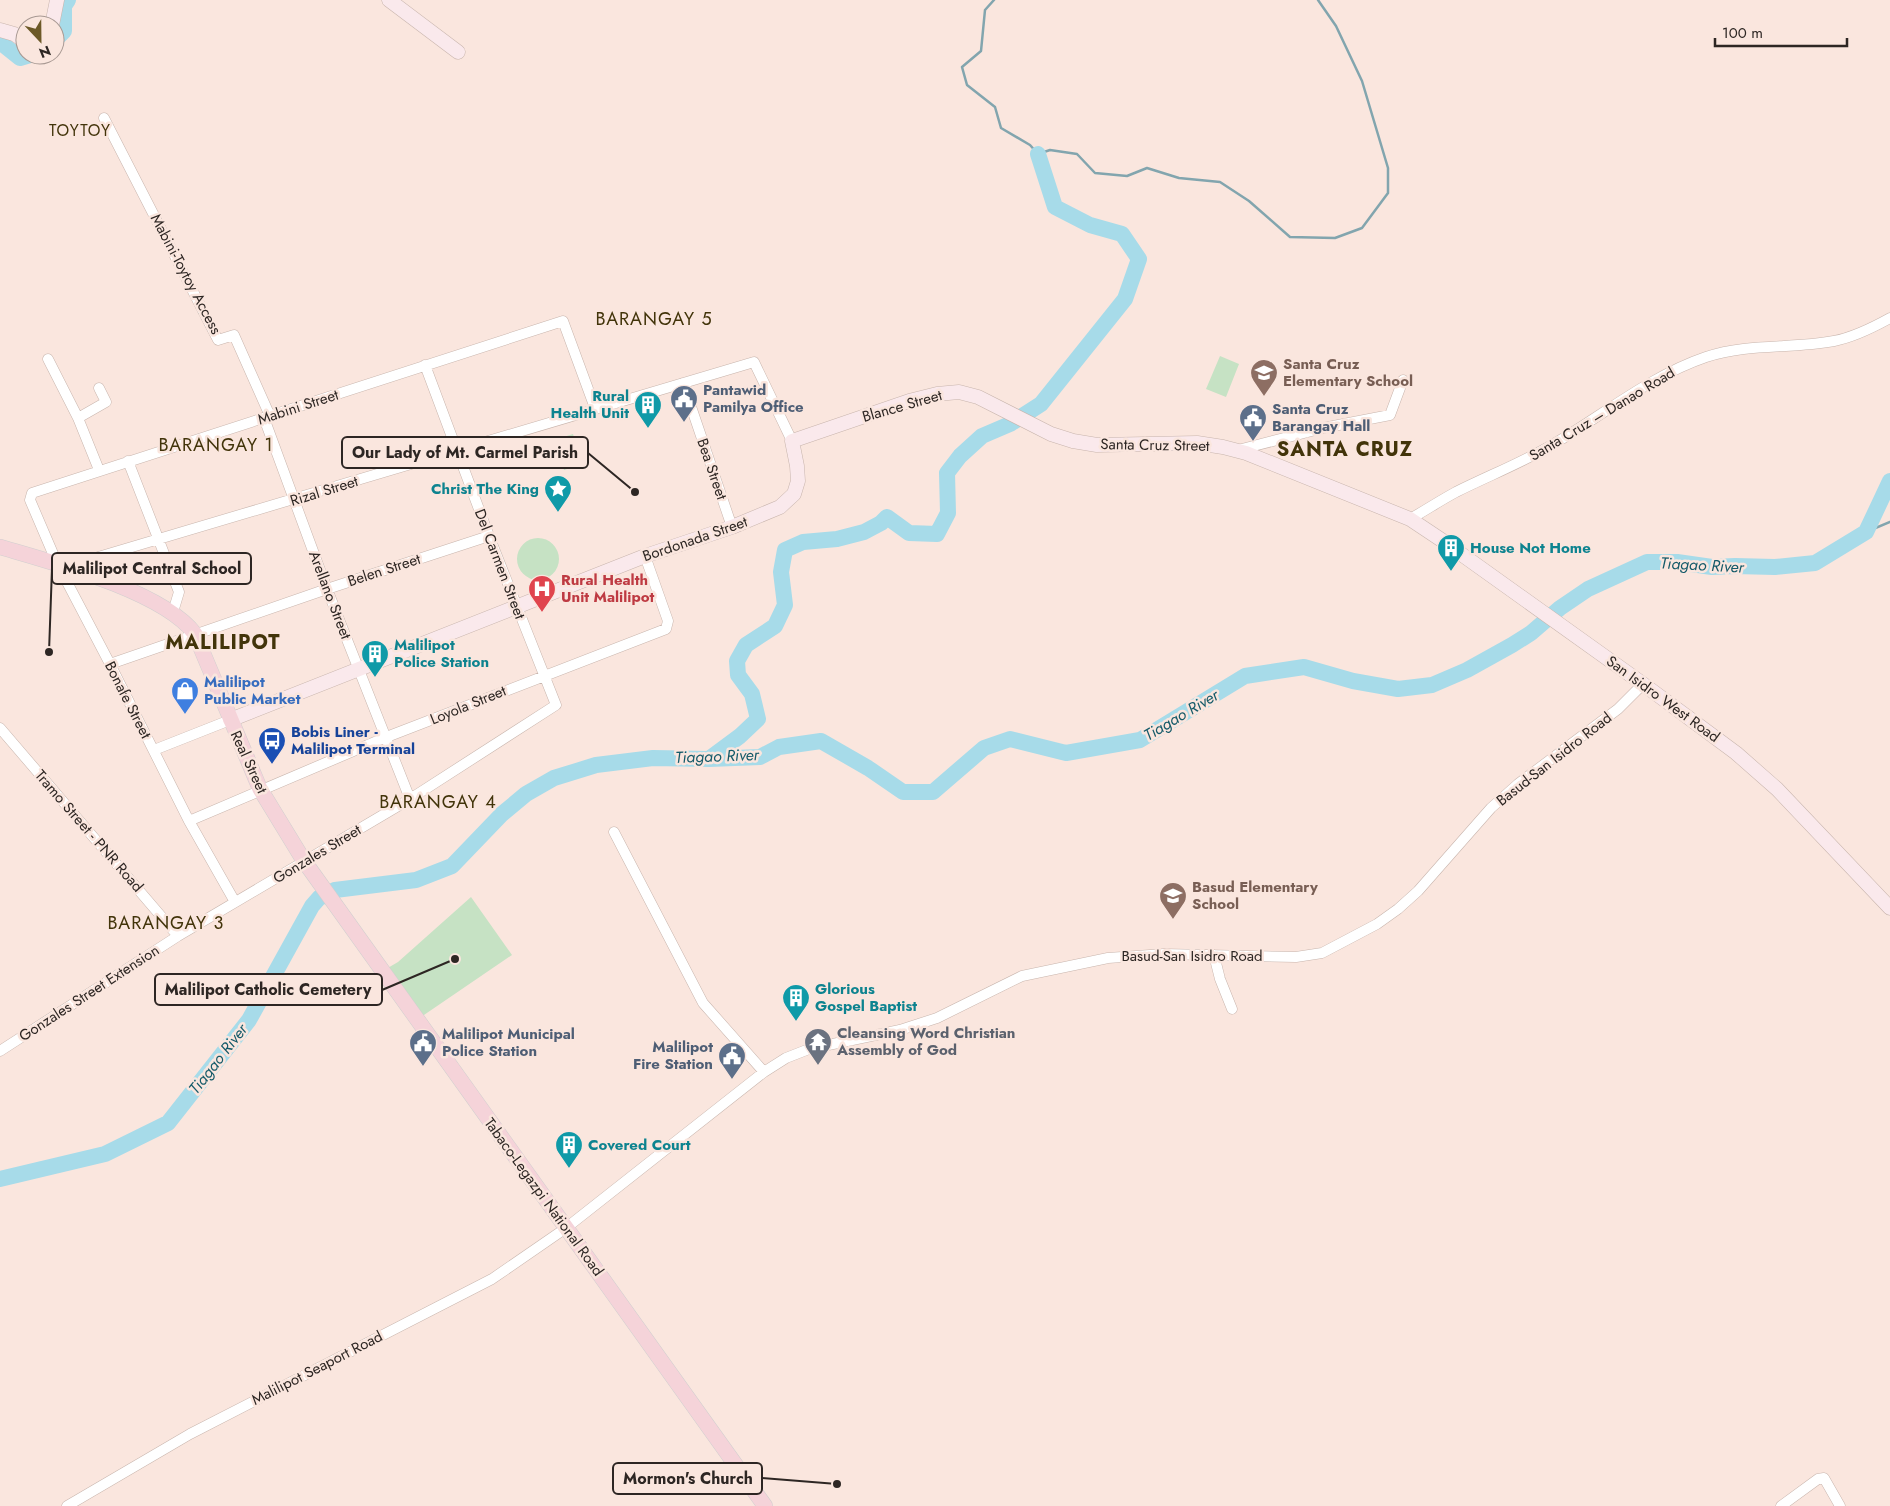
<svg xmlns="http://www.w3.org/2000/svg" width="1890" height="1506" font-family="Jost,sans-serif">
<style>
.green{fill:#c6e2c4}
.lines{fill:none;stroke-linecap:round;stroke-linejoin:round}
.stream{stroke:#82a5ae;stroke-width:2.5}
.river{stroke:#a7dbe9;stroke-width:16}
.street-casing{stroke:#c8b5ad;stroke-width:11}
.secondary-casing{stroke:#c8b5ad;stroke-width:15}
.primary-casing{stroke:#d1cfcf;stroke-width:16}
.street{stroke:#fff;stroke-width:10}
.secondary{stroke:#fae9ec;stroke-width:14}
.primary{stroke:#f5d3d9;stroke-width:15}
.labels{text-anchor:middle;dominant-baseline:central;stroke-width:5;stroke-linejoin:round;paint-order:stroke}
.street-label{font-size:15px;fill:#2d2623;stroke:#fae6de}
.education-label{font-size:15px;font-weight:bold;fill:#785e54;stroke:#fae6de;text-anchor:start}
.service-label{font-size:15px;font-weight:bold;fill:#4e5e75;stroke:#fae6de;text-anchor:start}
.culture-label{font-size:15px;font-weight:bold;fill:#0d838f;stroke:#fae6de;text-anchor:start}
.health-label{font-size:15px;font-weight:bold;fill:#be3a42;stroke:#fae6de;text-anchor:start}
.shop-label{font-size:15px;font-weight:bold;fill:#366cbe;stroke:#fae6de;text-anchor:start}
.transit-label{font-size:15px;font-weight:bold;fill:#164399;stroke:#fae6de;text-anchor:start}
.worship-label{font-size:15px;font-weight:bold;fill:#5b616d;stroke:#fae6de;text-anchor:start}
.neighbourhood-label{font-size:16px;letter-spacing:1px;fill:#42340a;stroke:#fae6de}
.water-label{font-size:16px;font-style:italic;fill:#145a69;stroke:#fae6de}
.quarter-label{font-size:18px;letter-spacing:1px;fill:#42340a;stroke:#fae6de}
.district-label{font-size:20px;font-weight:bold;letter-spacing:1px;fill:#42340a;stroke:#fae6de}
.leader{fill:none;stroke:#2d2623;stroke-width:2}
.callout-dot{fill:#2d2623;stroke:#fae6de;stroke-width:2}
.callout{fill:#fae6de;stroke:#2d2623;stroke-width:2}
.callout-label{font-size:16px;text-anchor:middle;font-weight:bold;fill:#2d2623}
</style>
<rect width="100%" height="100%" fill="#fae6de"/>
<path class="green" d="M1220,356L1239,364L1226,397L1206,389Z
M573,434L582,464L564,470L554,440Z
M517 559a21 21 0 1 1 42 0a21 21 0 1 1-42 0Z
M471,897L512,955L421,1017L386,969L398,962Z"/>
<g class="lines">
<path class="stream" d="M994,0L985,10L981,51L962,67L967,85L995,107L1001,128L1030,145L1038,154L1050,150L1077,154L1095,173L1127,176L1147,168L1179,178L1220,182L1249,201L1290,237L1335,238L1362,228L1388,193V168L1362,81L1336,26L1318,0
M1866,532L1890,522"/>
<path class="river" d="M55,40L64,31V6L68,0
M0,42L20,58L30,55
M709,759L740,736L758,719L752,694L738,675L737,661L746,645L775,626L785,605L781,572L785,550L803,542L837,539L864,532L881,523L887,517L909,533L937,534L948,513L947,473L960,456L982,436L1010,424L1041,404L1125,299L1139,259L1122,234L1090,225L1055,207L1038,154
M0,1179L105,1154L168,1123L249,1020L312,906L319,898L335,890L416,880L452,866L502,814L526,794L554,778L596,765L653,758L709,759L760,757L779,747L821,741L868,768L903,792H933L984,748L1010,739L1066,753L1140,740L1245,676L1304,667L1353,681L1398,689L1432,685L1467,670L1512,645L1531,633L1560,608L1588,589L1647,562H1677L1712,567L1735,566L1775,567L1815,563L1866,532L1890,481"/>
<defs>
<path id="street" d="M104,118L218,340L234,335L270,416
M48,359L78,418L99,470
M683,383L732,527
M78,418L106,402L99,388
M264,418L327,589L410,799
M1238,450L1323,428L1390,415L1403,380
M128,461L179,592L173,612
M1410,519C1426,510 1441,500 1456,492C1488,476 1521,463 1552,445C1602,416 1650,376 1706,357C1748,343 1792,349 1834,341C1854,337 1872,328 1890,318
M68,566L754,362L792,441
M110,664L327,589L489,536
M0,728L178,936
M154,750L230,720
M189,821L384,738L666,629L668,621L645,556
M614,832L703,1003L764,1072
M235,902L189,821L110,664L57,563L30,500L32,493L563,321L595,408
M1214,955L1220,979L1232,1009
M0,1051L178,936L410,799L556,705L489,536L425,365
M67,1506L190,1434L492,1279L566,1228L764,1072L786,1058L809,1049L900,1030L937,1018L1022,976L1108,958L1164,954L1296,957L1322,953L1377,924L1398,909L1418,891L1491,808L1518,784L1618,709L1643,684
M1781,1506L1818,1479L1824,1478L1840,1506"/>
<path id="secondary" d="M389,0L458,52
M52,25L57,0
M0,30L14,34L25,41
M230,720L645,556L732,527L780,507L794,494L798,481L797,466L792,441L909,401L937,394L959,392L978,397L1051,434L1073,441L1097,445L1197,443L1223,447L1246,453L1410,519L1443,541L1643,684L1736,753L1777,789L1890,908"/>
<path id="primary" d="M0,547C51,562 163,591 195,634L260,789L304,861L765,1506"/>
</defs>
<use href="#street" class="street-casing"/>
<use href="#secondary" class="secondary-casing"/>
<use href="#primary" class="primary-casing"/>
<use href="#street" class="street"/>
<use href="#secondary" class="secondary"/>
<use href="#primary" class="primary"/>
</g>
<defs>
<symbol id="school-pin" viewBox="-11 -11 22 30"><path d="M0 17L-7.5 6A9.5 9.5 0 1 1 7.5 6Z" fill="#8d6e63" stroke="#fae6de"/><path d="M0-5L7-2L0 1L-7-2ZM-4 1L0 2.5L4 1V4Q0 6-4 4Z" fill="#fff"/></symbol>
<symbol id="civic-pin" viewBox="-11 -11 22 30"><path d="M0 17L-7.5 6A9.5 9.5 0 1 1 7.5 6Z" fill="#5c6f8a" stroke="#fae6de"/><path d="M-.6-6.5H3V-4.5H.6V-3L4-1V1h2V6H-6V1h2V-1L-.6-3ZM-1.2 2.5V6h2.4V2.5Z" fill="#fff"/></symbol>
<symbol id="building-pin" viewBox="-11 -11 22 30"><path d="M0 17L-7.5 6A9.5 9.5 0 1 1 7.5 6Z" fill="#0f9aa8" stroke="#fae6de"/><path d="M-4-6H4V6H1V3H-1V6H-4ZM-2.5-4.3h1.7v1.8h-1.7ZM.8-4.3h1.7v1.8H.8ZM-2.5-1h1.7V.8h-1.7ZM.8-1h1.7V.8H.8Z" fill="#fff"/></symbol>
<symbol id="sight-pin" viewBox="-11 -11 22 30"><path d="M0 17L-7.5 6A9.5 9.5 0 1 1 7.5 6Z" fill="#0f9aa8" stroke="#fae6de"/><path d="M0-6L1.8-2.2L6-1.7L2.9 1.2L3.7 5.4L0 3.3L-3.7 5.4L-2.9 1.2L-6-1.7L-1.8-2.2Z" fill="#fff"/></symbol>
<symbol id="hospital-pin" viewBox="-11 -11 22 30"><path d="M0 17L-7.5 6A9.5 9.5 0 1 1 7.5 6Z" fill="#e0444e" stroke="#fae6de"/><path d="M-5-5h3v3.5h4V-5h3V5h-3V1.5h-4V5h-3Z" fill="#fff"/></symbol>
<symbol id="shop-pin" viewBox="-11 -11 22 30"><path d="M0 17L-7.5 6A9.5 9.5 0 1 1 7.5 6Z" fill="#3f7fe0" stroke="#fae6de"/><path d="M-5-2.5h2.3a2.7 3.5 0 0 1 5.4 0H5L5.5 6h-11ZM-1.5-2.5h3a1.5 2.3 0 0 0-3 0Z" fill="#fff"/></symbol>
<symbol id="bus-pin" viewBox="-11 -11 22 30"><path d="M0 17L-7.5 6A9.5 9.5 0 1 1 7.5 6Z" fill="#1a4fb4" stroke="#fae6de"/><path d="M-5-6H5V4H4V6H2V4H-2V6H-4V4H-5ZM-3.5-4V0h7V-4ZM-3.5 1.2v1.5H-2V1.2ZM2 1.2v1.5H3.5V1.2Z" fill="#fff"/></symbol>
<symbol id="temple-pin" viewBox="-11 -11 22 30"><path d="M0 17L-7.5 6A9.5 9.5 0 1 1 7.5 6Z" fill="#6b7280" stroke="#fae6de"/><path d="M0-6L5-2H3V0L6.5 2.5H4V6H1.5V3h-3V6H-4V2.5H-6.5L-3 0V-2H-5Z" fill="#fff"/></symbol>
</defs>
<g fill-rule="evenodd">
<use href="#school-pin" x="1248" y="357" width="32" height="43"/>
<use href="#civic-pin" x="668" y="383" width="32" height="43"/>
<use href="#building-pin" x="632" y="389" width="32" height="43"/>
<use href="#civic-pin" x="1237" y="402" width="32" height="43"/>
<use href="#sight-pin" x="542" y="473" width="32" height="43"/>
<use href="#building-pin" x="1435" y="532" width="32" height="43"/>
<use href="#hospital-pin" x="526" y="573" width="32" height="43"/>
<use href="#building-pin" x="359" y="638" width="32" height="43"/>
<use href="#shop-pin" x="169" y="675" width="32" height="43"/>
<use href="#bus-pin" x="256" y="725" width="32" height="43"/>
<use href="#school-pin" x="1157" y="880" width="32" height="43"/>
<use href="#building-pin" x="780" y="982" width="32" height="43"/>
<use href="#temple-pin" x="802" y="1026" width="32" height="43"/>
<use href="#civic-pin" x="407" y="1027" width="32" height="43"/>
<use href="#civic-pin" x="716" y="1040" width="32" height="43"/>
<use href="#building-pin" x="553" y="1129" width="32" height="43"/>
</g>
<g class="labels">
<g class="street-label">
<text transform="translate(186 274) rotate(62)">Mabini-Toytoy Access</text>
<text transform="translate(902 406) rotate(-16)">Blance Street</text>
<text transform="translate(298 407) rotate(-18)">Mabini Street</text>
<text transform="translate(1602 414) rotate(-31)">Santa Cruz – Danao Road</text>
<text transform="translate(1155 445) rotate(1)">Santa Cruz Street</text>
<text transform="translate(712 469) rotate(71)">Bea Street</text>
<text transform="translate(324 491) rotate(-17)">Rizal Street</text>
<text transform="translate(695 539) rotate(-19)">Bordonada Street</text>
<text transform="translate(500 564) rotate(69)">Del Carmen Street</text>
<text transform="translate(384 570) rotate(-18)">Belen Street</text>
<text transform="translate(330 595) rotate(69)">Arellano Street</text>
<text transform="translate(1663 699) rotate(36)">San Isidro West Road</text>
<text transform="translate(128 700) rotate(63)">Bonafe Street</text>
<text transform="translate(468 705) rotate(-22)">Loyola Street</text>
<text transform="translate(1554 759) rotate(-38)">Basud-San Isidro Road</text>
<text transform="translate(249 762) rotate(65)">Real Street</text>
<text transform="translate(89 831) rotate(49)">Tramo Street - PNR Road</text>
<text transform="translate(317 854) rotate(-31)">Gonzales Street</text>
<text x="1192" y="956">Basud-San Isidro Road</text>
<text transform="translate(89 993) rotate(-33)">Gonzales Street Extension</text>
<text transform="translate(544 1197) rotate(54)">Tabaco-Legazpi National Road</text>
<text transform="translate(317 1368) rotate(-27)">Malilipot Seaport Road</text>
</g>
<g class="education-label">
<text x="1283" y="364">Santa Cruz<tspan x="1283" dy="17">Elementary School</tspan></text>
<text x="1192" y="887">Basud Elementary<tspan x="1192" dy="17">School</tspan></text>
</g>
<g class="service-label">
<text x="703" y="390">Pantawid<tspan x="703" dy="17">Pamilya Office</tspan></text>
<text x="1272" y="409">Santa Cruz<tspan x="1272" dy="17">Barangay Hall</tspan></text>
<text x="442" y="1034">Malilipot Municipal<tspan x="442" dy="17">Police Station</tspan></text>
<text x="713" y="1047" text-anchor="end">Malilipot<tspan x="713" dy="17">Fire Station</tspan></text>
</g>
<g class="culture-label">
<text x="629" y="396" text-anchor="end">Rural<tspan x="629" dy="17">Health Unit</tspan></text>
<text x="539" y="489" text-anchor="end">Christ The King</text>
<text x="1470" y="548">House Not Home</text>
<text x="394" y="645">Malilipot<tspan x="394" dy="17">Police Station</tspan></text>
<text x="815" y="989">Glorious<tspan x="815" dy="17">Gospel Baptist</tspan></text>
<text x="588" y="1145">Covered Court</text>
</g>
<g class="health-label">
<text x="561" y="580">Rural Health<tspan x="561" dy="17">Unit Malilipot</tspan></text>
</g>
<g class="shop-label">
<text x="204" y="682">Malilipot<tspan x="204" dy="17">Public Market</tspan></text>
</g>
<g class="transit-label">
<text x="291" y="732">Bobis Liner -<tspan x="291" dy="17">Malilipot Terminal</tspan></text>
</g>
<g class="worship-label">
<text x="837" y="1033">Cleansing Word Christian<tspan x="837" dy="17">Assembly of God</tspan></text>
</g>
<g class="neighbourhood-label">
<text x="80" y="130">TOYTOY</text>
</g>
<g class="water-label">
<text transform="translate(1702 565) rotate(3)">Tiagao River</text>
<text transform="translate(1181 715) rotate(-31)">Tiagao River</text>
<text transform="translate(717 756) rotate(-2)">Tiagao River</text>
<text transform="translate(218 1059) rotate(-52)">Tiagao River</text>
</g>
<g class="quarter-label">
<text x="654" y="319">BARANGAY 5</text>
<text x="216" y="445">BARANGAY 1</text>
<text x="438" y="802">BARANGAY 4</text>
<text x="166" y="923">BARANGAY 3</text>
</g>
<g class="district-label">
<text x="1345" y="449">SANTA CRUZ</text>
<text x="223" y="642">MALILIPOT</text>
</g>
</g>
<path class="leader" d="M635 492L588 453M49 652L52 568M455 959L382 990M837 1484L762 1478"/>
<g class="callout-dot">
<circle cx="635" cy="492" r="5"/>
<circle cx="49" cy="652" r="5"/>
<circle cx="455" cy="959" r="5"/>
<circle cx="837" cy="1484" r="5"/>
</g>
<g class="callout">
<rect x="342" y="437" width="246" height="31" rx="5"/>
<rect x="52" y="553" width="199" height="31" rx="5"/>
<rect x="155" y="974" width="227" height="31" rx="5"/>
<rect x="613" y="1463" width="149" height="31" rx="5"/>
</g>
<g class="callout-label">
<text x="465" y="458">Our Lady of Mt. Carmel Parish</text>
<text x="152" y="574">Malilipot Central School</text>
<text x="268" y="995">Malilipot Catholic Cemetery</text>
<text x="688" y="1484">Mormon's Church</text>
</g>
<g transform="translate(40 40) rotate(158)"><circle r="24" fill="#fae6de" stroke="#a89993"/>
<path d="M0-4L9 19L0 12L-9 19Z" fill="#6c5927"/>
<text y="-8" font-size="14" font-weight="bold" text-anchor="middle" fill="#2d2623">N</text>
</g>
<path d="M1715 38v8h132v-8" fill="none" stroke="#2d2623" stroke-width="2.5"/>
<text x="1722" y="38" font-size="15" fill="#2d2623" stroke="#fae6de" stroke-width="4" paint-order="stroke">100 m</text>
</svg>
